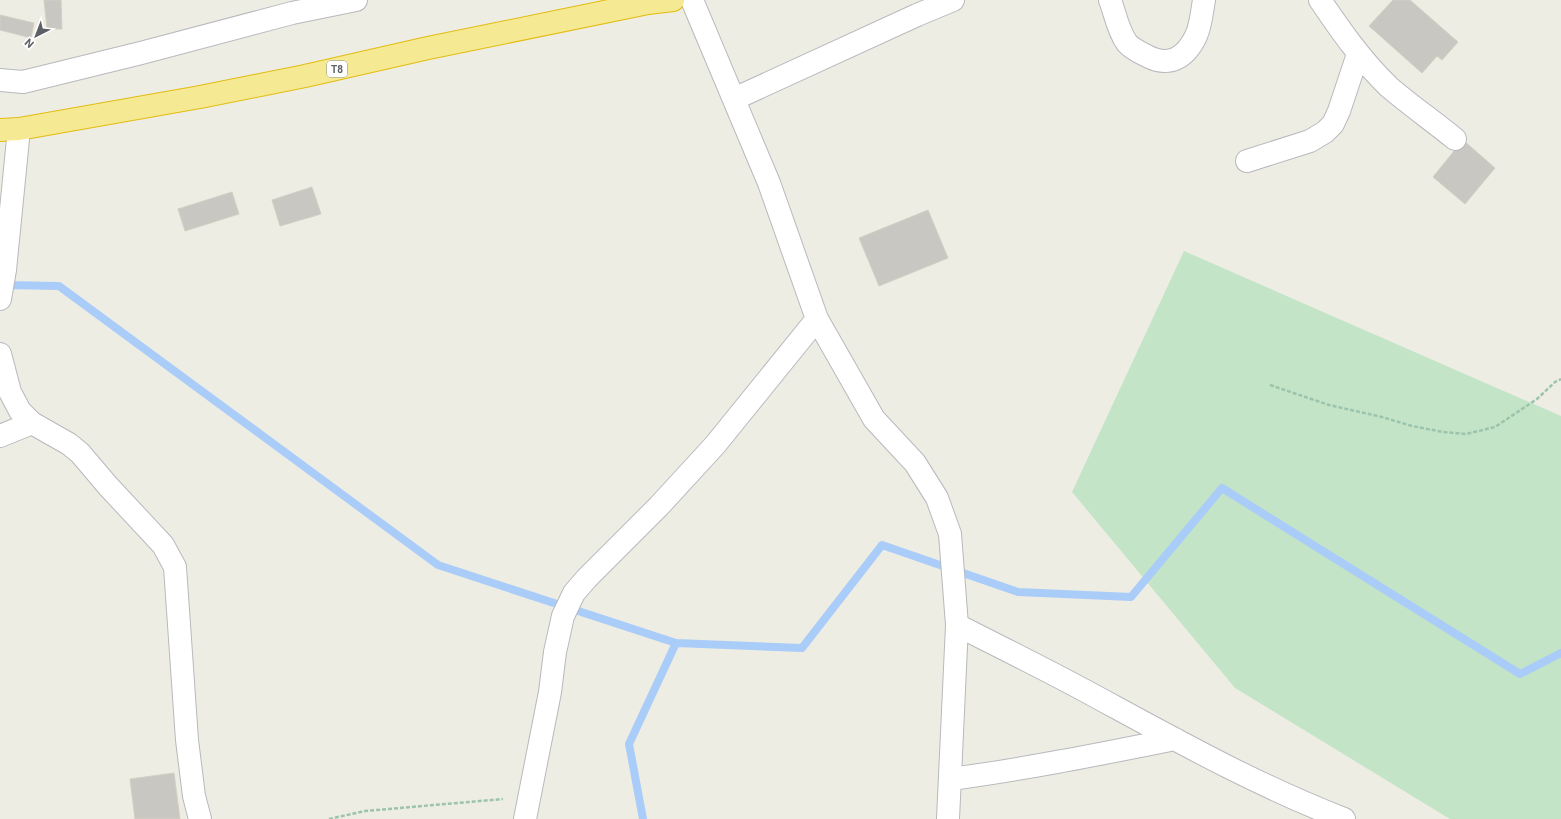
<svg xmlns="http://www.w3.org/2000/svg" width="1561" height="819" font-family="Roboto,sans-serif">
<style>
.green{fill:#c3e4c7}
.lines{fill:none;stroke-linecap:round;stroke-linejoin:round}
.stream{stroke:#a9ccf9;stroke-width:8}
.building{fill:#c9c7c2;stroke:#d2cfc3}
.street-casing{stroke:#b7b9bd;stroke-width:24}
.highway-casing{stroke:#e2bc10;stroke-width:24}
.path{stroke:#9cc4ad;stroke-width:2.5;stroke-dasharray:4 2;stroke-linecap:butt}
.street{stroke:#fff;stroke-width:22}
.highway{stroke:#f5e994;stroke-width:22}
.labels{text-anchor:middle;dominant-baseline:central;stroke-width:3;stroke-linejoin:round;paint-order:stroke}
.shield{fill:#fff;stroke:#8d8f92;stroke-width:1}
.shield-label{font-size:10px;font-weight:bold;fill:#5c5f64}
</style>
<rect width="100%" height="100%" fill="#eeede4"/>
<path class="green" d="M1184,251L1561,416V819H1450L1235,688L1072,492Z"/>
<g class="lines">
<path class="stream" d="M3,285L59,286L438,565L676,643
M643,819L629,744L676,643L802,648L882,545L1018,592L1131,597L1222,488L1520,674L1561,653"/>
</g>
<path class="building" d="M44,0H61L62,29H47Z
M1393,0H1410L1458,42L1442,60L1437,56L1422,73L1369,26Z
M0,15L34,23L31,38L0,30Z
M1463,140L1495,168L1465,204L1433,177Z
M312,187L321,214L280,226L272,200Z
M232,192L239,214L185,231L178,209Z
M928,210L948,258L879,286L859,238Z
M174,773L180,819H135L130,779Z"/>
<g class="lines">
<defs>
<path id="street" d="M692,0L769,183L817,319L874,419L915,463L937,498L950,534L957,625L948,819
M1110,0C1115,13 1118,31 1127,43C1132,49 1141,53 1147,56C1170,68 1186,57 1196,36C1201,25 1202,11 1204,0
M1320,0C1341,31 1362,61 1389,87C1410,105 1433,121 1455,139
M0,80L23,82L141,53L292,13L356,0
M734,99L917,15L953,0
M1247,161L1310,141L1325,132L1333,124L1339,111L1358,54
M0,299L5,270L19,129
M0,354L10,392L20,411L32,423L69,444L80,453L108,486L163,545L175,567L187,740L194,796L200,819
M0,436L32,423
M957,625C1002,648 1047,670 1091,694C1174,739 1256,785 1344,819
M951,779C1026,769 1100,754 1175,739
M525,819L550,692L555,652L563,616L574,593L587,578L659,506L715,445L817,319"/>
<path id="highway" d="M0,130L19,129L200,97L305,76L428,48L648,3L673,0"/>
</defs>
<use href="#street" class="street-casing"/>
<use href="#highway" class="highway-casing"/>
<path class="path" d="M1270,385L1329,405L1382,417L1412,426L1443,432L1466,434L1495,427L1537,399L1555,382L1561,379
M329,819L365,811L503,799"/>
<use href="#street" class="street"/>
<use href="#highway" class="highway"/>
</g>
<g class="labels">
<rect class="shield" x="327" y="61" width="20" height="16" rx="3"/>
<g class="shield-label">
<text x="337" y="69">T8</text>
</g>
</g>
<g transform="translate(36 36) rotate(222)" stroke="#ffffff" stroke-width="3" paint-order="stroke">
<path d="M0-3L7 15L0 10L-7 15Z" fill="#5c5f64"/>
<text y="-6" font-size="11" font-weight="bold" text-anchor="middle" fill="#5c5f64">N</text>
</g>
</svg>
